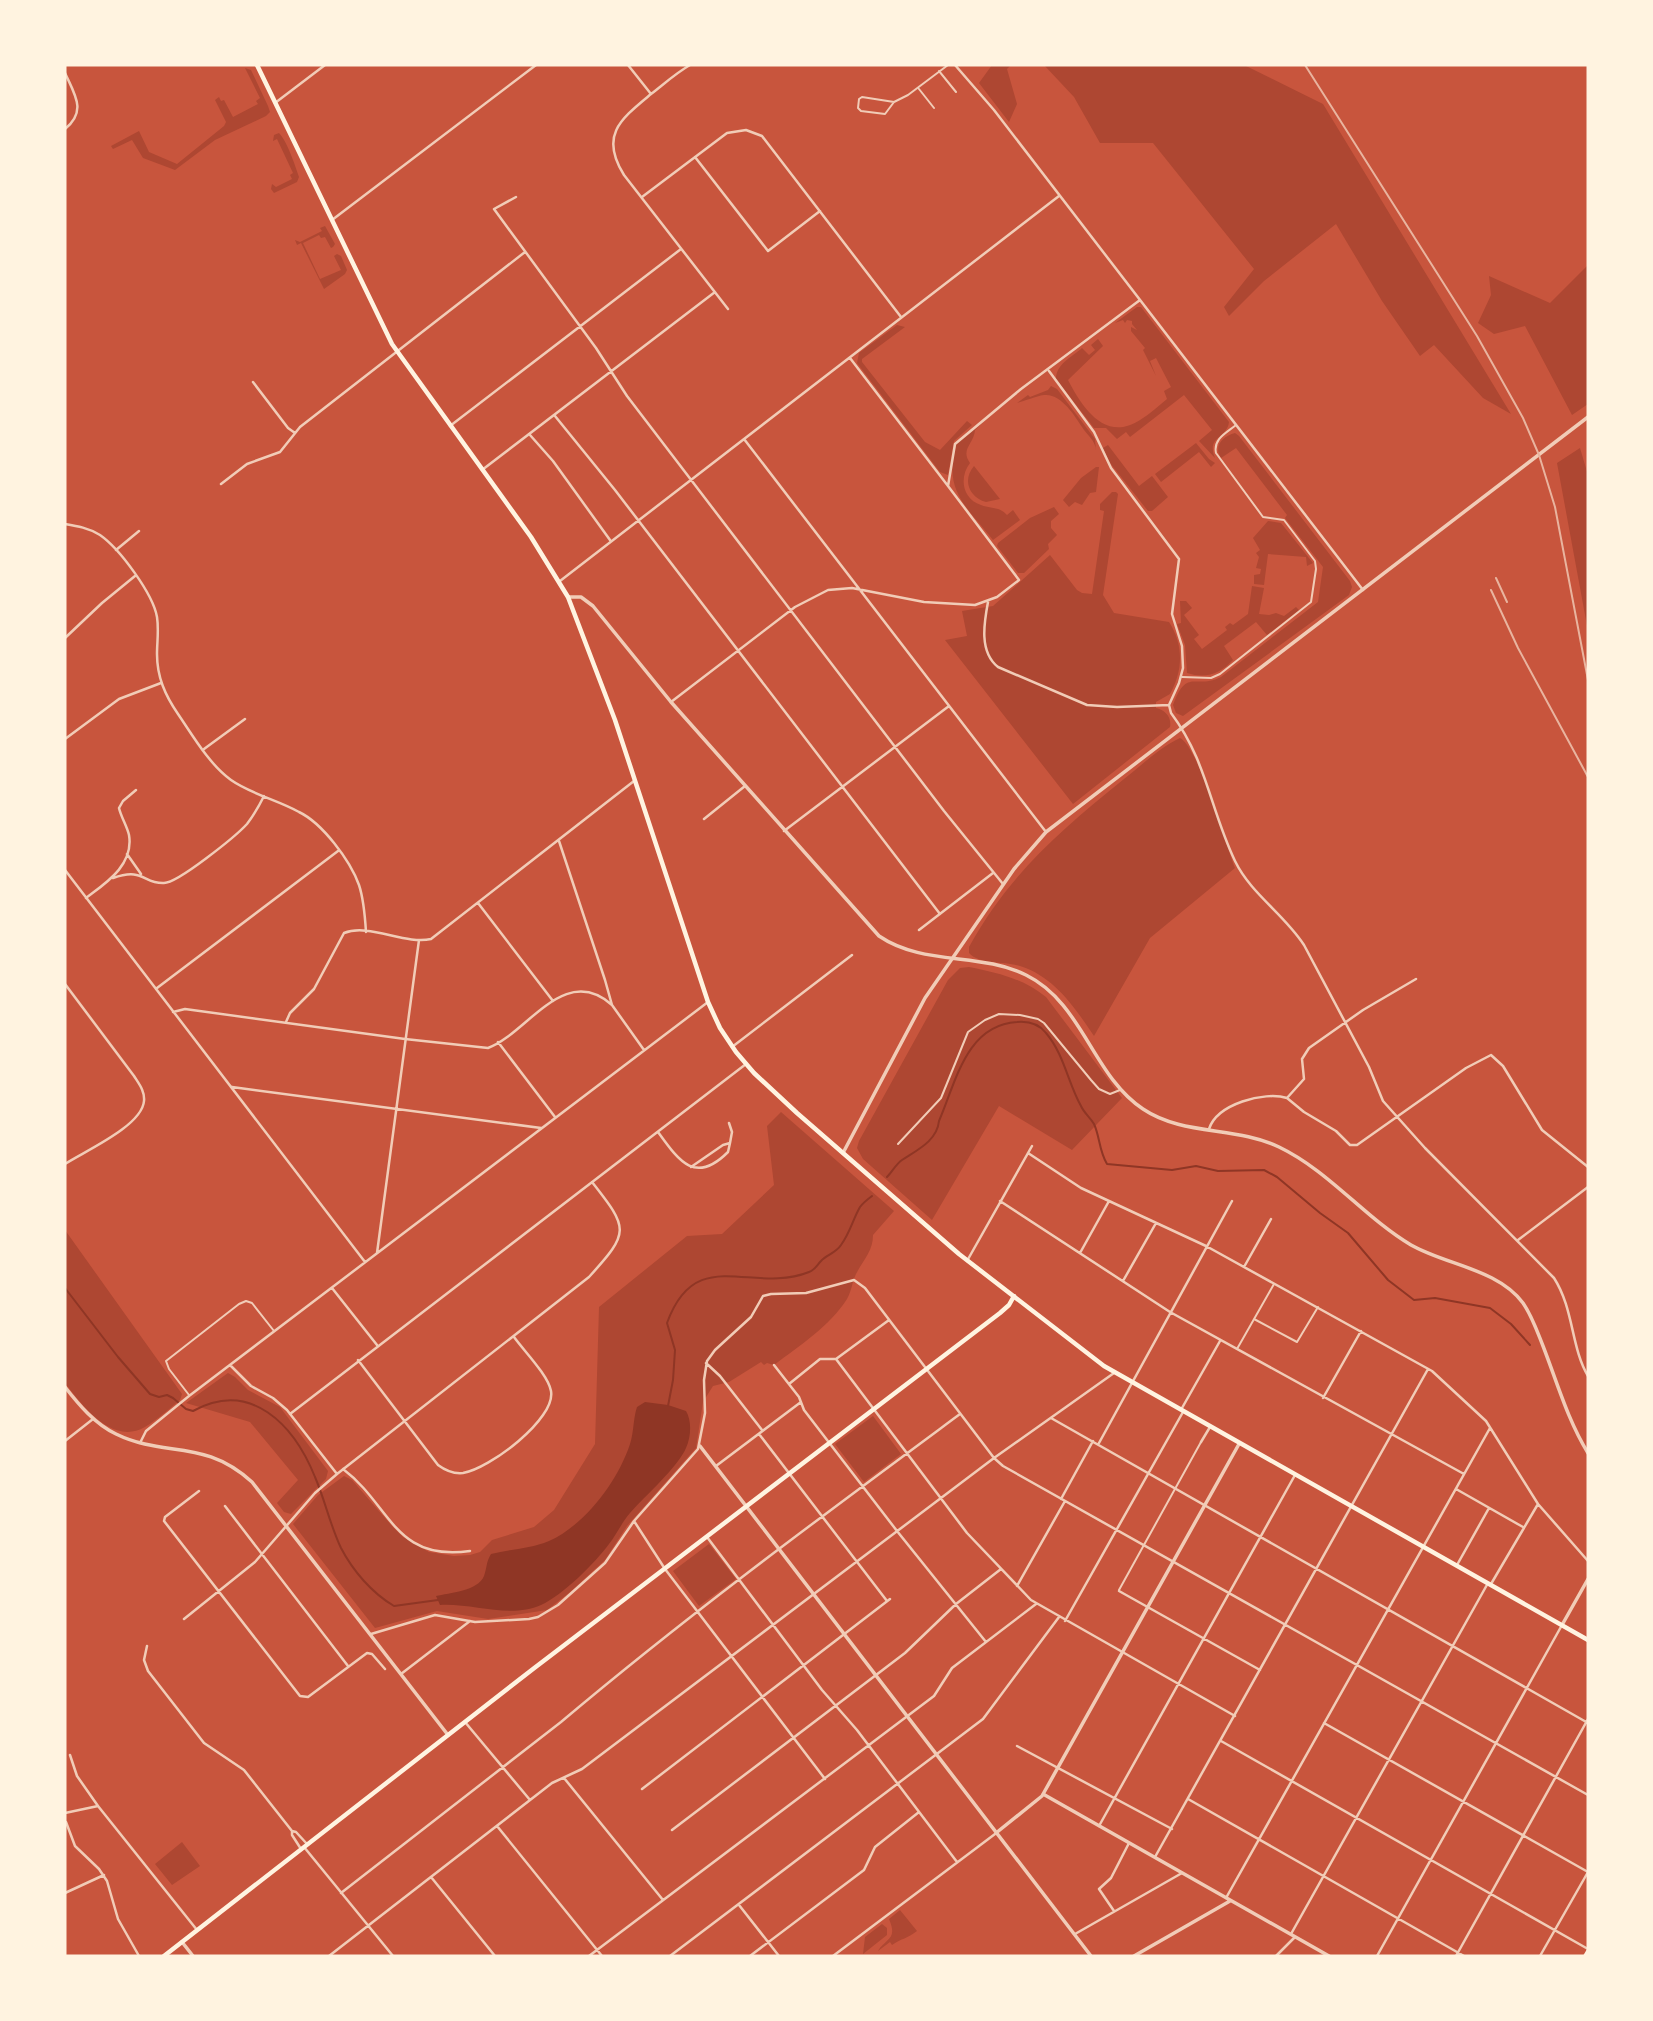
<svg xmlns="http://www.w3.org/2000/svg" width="1653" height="2021" font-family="'Zilla Slab',serif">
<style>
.green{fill:#ae4732}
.water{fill:#8f3625}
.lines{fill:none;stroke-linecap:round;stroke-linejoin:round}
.stream{stroke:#8f3625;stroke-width:2}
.service{stroke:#f1ccb7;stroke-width:2}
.minor{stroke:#f1ccb7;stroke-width:2.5}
.tertiary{stroke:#f1ccb7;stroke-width:3.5}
.secondary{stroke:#fff3e0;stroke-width:3.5}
.primary{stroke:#fff3e0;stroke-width:4.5}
.rail{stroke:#e9b49f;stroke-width:2}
</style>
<rect width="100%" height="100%" fill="#c8553d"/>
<path class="green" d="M992,65H1011L1007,69L1017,104L1009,122L979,83Z
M1044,65H1244L1323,104L1511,414L1483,398L1434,345L1420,356L1382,301L1336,224L1264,281L1229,316L1224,307L1254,269L1153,143H1100L1074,97Z
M245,68L251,70L268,106L270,112L266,116L215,140L175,170L143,158L132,140L113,149L111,146L139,131L149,152L177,164L224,126L226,122L215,100L219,97L221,101L224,100L233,117L258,104L256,101L260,98Z
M279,133C287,141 295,165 299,177L297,182L274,193L271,189L272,184L276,187L292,179L290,175L293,173L277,139L273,141L274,135Z
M325,226L335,244L333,247L331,248L325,237L321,238L319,235L303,243L320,279L341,270L334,256L337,254L341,256L347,270L345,274L324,289L301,243L297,245L295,240L300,242L322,231L320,228Z
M1588,265V404L1572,415L1525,326L1494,334L1478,323L1491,295L1489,276L1550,303Z
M1137,307H1141L1229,422C1227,439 1206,436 1215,458L1199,441L1212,430L1184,395L1130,437L1126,432L1117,439L1106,428H1094L1056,379C1056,364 1072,357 1082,348L1089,355L1095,350L1091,345L1098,339L1103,346L1068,380C1082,407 1105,443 1140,420C1150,414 1158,406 1167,399L1164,391L1171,387L1156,358L1150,361L1156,376L1143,350L1145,348L1131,331V327L1137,330L1132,324V321L1127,320L1125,323L1123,320L1115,323Z
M897,325L905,327L862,359V362L925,442L940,450L967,421L972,425L954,441L948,475L940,472L857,363L859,353Z
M1051,386L1057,389L1095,439L1096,451C1096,441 1087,435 1082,427C1075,416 1061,393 1044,395C1036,396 1025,401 1017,403L1028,395L1030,397L1048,390Z
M986,419L975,430C974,444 960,449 970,463C959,477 962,499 981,505C990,509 999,506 1007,515L1013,510L1020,520L993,540C966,506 942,490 957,443Z
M1235,433L1239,436L1350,581L1352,587L1349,595L1183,716L1176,713L1173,705C1187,667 1195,690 1221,677L1318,602L1323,567L1285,518L1287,515L1236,448L1221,458C1213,446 1223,436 1235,433Z
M1196,443L1209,459L1215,463L1211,467L1199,452L1161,482L1155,474Z
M1108,445L1139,486L1152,476L1168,497L1152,511H1148L1110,463L1103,448Z
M1580,448L1588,475V631L1557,463Z
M974,466L1000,499L986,502C969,497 962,480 974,466Z
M1096,467H1099L1096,492L1090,493L1082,505L1075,502L1069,507L1063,500L1081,478Z
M1112,492H1116L1118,494L1103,595L1114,613L1169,622C1184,645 1183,671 1170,694L1156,702V708C1165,710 1172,717 1170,727L1073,804L945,640L967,636L962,611L993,606L1050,555L1077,590L1082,593L1092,594L1104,511L1100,510V504Z
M1054,507L1059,514L1051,521V528L1057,535L1048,544L1049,549L1024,573H1018L997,546L998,543L1030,518Z
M1268,521L1281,523L1313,563L1307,566L1306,557L1268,554L1264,585L1254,584V575L1260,574L1261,569L1256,568L1259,557L1256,553L1260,550L1253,538Z
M1252,586L1264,588L1259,614L1269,615L1276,613L1284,616L1296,607L1299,610L1267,635L1256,622L1224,646L1233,660C1220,674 1206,679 1187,673L1185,645L1177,624L1181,623L1180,601H1186L1192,608L1184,615L1199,635L1194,639L1202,649L1227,630L1225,627L1230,623L1233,625L1248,614Z
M1180,738C1198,746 1226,845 1235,868L1150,938L1094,1036C1075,1008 1055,977 1020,966C1005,961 980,965 969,953V947C1009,874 1061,830 1124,779C1142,765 1160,747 1180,738Z
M969,967C998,973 1022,978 1046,997L1122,1098L1072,1150L999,1106L932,1220L863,1159L857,1148L859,1141L948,980L960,968Z
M781,1112L894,1211L873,1235C873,1251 864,1259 856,1274C852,1282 852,1290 847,1299C830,1326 799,1346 774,1365L767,1363L764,1365L761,1362L729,1382L713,1386L703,1402L696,1448L627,1526L605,1560L569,1593L547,1610L488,1619L437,1611L375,1628L293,1524L318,1495L344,1476L352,1480L392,1526L403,1537L429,1552L454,1556L470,1555L480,1552L492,1540L534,1527L554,1510L595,1444L599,1307L687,1236L722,1234L774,1185L767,1126Z
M65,1230L182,1394L180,1400C169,1409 157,1420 145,1427C112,1446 82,1405 65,1383Z
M228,1373L235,1377L248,1390L280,1407L328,1471L326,1479L291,1514L284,1512L277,1503L298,1480L250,1422L186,1403Z
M873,1416L901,1454L864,1482L835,1444Z
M709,1544L736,1579L699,1606L673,1571Z
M182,1842L200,1866L172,1885L155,1864Z
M900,1910L917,1931C907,1939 902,1938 892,1945L890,1942L878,1951C886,1938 898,1940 889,1919Z
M882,1924L887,1928V1935L863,1954L865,1937Z"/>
<path class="water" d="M645,1402L668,1405L686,1411C692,1421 691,1437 686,1448C678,1467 645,1496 630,1513C622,1522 617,1534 609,1544C595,1563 563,1595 541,1605C510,1619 473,1603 440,1605L436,1596C449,1593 478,1591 484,1576C487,1568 486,1562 491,1554C510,1549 530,1549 549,1541C585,1525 618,1481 630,1444C634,1432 633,1419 637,1407Z"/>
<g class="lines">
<path class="stream" d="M887,1177C892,1172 896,1164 902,1160C917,1150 937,1141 939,1121C956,1082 966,1025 1017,1022C1029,1021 1039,1024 1046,1033C1064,1054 1068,1083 1081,1106C1084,1113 1090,1117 1094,1124C1100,1137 1099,1151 1107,1164L1172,1170L1196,1166L1218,1171L1264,1170L1277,1177L1320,1213L1348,1233L1388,1280L1414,1300L1435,1298L1490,1308L1511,1324L1530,1345
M65,1288L118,1357L150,1394L159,1397L167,1395L173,1398L186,1409L193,1411C251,1379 294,1425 315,1477C325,1500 330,1525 341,1548C353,1571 372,1593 394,1606L438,1600
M668,1406L673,1380L675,1350L667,1323C696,1243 752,1295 809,1272C815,1270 817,1265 821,1261C826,1255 836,1253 841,1245C850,1233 853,1219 860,1207C863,1203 868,1199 872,1196"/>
<path class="service" d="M939,71L956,92
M919,89L934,108
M894,102L862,97L859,99L858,108L861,111L885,114L894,102L908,95L948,65
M1182,677L1211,678L1220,674L1311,602L1316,569L1315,561L1284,520L1263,517L1216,453C1213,439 1226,433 1236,425
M898,1144L941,1098L968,1032L985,1020L999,1014L1020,1015L1038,1019L1044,1023L1091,1080L1099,1089L1110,1094L1120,1090
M1254,1319L1297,1342L1318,1307
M1237,1349L1274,1284
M189,1395L169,1369L166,1361L239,1304L246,1301L252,1303L274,1331
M1119,1590L1201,1442"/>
<path class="minor" d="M628,65L651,94
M690,65C676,73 664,84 651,94C621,119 599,135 624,175L728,309
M955,65L994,110L1363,590
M65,73C75,95 87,111 65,129
M275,103L325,65
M695,157L768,251L820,211
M516,197L494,209L596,348L627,396L944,811L1003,884
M642,197L727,133L746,130L762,136L901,317
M332,220L536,65
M850,358L948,486
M1049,371L1094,432L1111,468L1179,559L1172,614L1182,646L1183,668L1179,683L1169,705
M253,382L288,428L295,433
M555,416L615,490L940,914
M450,426L681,249
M530,435L553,461L610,540
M744,439L1046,832
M482,470L715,292
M221,484L247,464L280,452L300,427L525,252
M65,524C77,526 89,528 100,535C120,549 153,594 157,617C159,630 157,642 157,654C157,677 165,695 178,714C193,736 209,764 231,780C251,794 277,800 299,812C322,823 350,860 359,885C364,900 365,916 366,932
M116,550L139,531
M560,581L1059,196
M988,602C984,623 979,652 998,667L1087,705L1117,707L1169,705
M65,638L102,603L135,576
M671,702L795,607L828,590L852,588L924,602L975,605L997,597L1019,580L948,486L955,444L1021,389L1140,300
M1169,705L1171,713C1207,761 1210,809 1235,861C1251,894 1284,914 1304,945L1369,1067L1383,1101L1425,1148L1554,1278C1574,1309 1571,1348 1588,1376
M65,739L119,699L161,683
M204,749L245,719
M704,819L745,786
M784,831L949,706
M559,841L605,980L612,1005L644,1050
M127,854L141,874
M65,870L365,1262
M113,878C144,867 143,884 164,883C178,883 236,836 247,824C254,815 259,806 264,796
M86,898C106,883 134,865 129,835C127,826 121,817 119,808L123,801L136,790
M478,903L553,1001
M919,930L993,873
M65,984L134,1076C139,1084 145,1091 144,1101C142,1126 85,1151 65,1164
M157,988L338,851
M173,1012L185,1009L405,1039L488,1048C527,1034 564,962 612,1005
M286,1022L290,1013L314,989L344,933C369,923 405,945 431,939L634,781
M498,1042L555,1117
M732,1047L852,955
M232,1087L541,1128
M1287,1098L1304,1112L1336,1131L1350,1145H1357L1466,1068L1491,1055L1503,1066L1542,1130L1588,1167
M1287,1098L1304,1079L1302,1059L1309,1048L1363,1010L1416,979
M729,1123L732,1132L730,1143
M1209,1129C1217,1104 1264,1091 1287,1098
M658,1132C679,1161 695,1185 728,1152L730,1143L723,1145L691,1167
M1028,1153L1081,1188L1206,1246L1432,1371L1486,1421L1538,1504L1588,1561
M1000,1201L1170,1312L1464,1474
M1518,1240L1588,1187
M377,1253L419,940
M1080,1253L1109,1201
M967,1261L1032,1146
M1244,1267L1271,1219
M1123,1281L1156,1223
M332,1288L377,1345
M836,1359L967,1533L1031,1600L1235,1716
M358,1360L438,1465C446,1471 453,1474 463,1473C489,1469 556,1419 551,1391C548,1375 524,1351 514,1337
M706,1363L720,1376L762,1430
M230,1365L251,1386L273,1398L287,1410L337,1474
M774,1365L799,1397L804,1410L897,1531L986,1642
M789,1384L820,1359H836L889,1320
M1323,1398L1361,1331
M1182,1408L1220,1341
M290,1414L746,1064
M1051,1418L1588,1723
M759,1434L887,1601
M65,1441L93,1419
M1201,1442L1210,1427
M140,1443L146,1431L189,1396L708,1002
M1099,1443L1232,1201
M716,1466L801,1402
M343,1469C391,1505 394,1562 470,1551
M1456,1489L1523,1527
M199,1491L165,1517L164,1521L300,1696L308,1697L367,1653L372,1654L385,1669
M1061,1499L1093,1441
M225,1506L348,1666
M634,1521L665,1569L825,1779
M707,1537L822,1690L857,1730L957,1862
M1457,1565L1489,1508
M1491,1584L1538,1504
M1017,1586L1065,1501
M1119,1591L1260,1670
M184,1619L255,1562L315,1493L337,1474L589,1277C630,1232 629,1229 592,1182
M1065,1621L1183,1412
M371,1634L435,1615L475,1622L529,1619L538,1617L558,1605L605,1563L634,1521L698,1449L705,1413L704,1380L707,1361L715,1350L751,1317L763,1296L771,1294L806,1293L854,1280L865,1288L994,1458L1003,1466L1588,1795
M147,1646L144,1660L148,1671L204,1743L244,1770L292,1831V1835L301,1849
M401,1674L470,1621
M465,1722L530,1800
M1324,1723L1588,1872
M1221,1741L1588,1949
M1017,1746L1172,1829
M70,1755L77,1776L98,1806
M564,1778L663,1900
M642,1789L890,1599
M1188,1799L1464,1956
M65,1813L98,1806L197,1930
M66,1822L75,1846L99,1869L107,1881L118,1919L139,1956
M497,1826L602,1956
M1099,1826L1295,1475
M672,1830L905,1653L956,1604L1001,1569
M292,1831L296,1832L307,1844
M304,1847L393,1956
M1155,1857L1428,1369
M431,1877L495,1956
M65,1893L104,1875
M341,1893L561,1722C689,1614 825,1514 960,1414
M1226,1898L1490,1428
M739,1905L779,1956
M1114,1911L1099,1889L1111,1878L1129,1843
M1075,1934L1182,1873
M1291,1934L1488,1583
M329,1956L552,1783L582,1769L994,1458L1114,1373
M589,1956L934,1696L952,1668L1036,1604
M670,1956L983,1719L1059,1617
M750,1956L864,1870L875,1847L919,1812
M833,1956L995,1834
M1276,1956L1295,1937
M1377,1956L1562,1625
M1456,1956L1588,1719
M1540,1956L1588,1872"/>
<path class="tertiary" d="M568,597H581L593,606L671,702L879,936C923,966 980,952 1026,975C1083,1003 1092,1075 1143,1109C1183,1136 1236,1126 1279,1147C1329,1171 1364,1217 1411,1245C1446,1265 1498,1269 1523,1303C1532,1316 1537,1331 1543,1346C1557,1382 1568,1421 1588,1453
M843,1153L925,998L1014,869L1046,832L1588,417
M65,1387C79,1405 95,1424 116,1434C165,1458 204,1438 252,1482L448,1735
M700,1446L1091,1956
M1562,1625L1588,1579
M1043,1794L1329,1956
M996,1833L1042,1796L1239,1444
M182,1942L193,1956
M1134,1956L1230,1901"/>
<path class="secondary" d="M1585,1956L1588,1951"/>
<path class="primary" d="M257,65L392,344L531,537L568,597L615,720L708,1002L720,1028L736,1052L754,1073L797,1113L959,1254L1104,1366L1588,1640
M164,1956L533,1669L1000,1313L1009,1305L1014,1296"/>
<path class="rail" d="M1305,65L1477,336L1523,418L1539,455L1555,507L1588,680
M1496,578L1507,602
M1491,590L1518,648L1588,777"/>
</g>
<rect width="1653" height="2021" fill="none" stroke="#fff3e0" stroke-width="133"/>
</svg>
